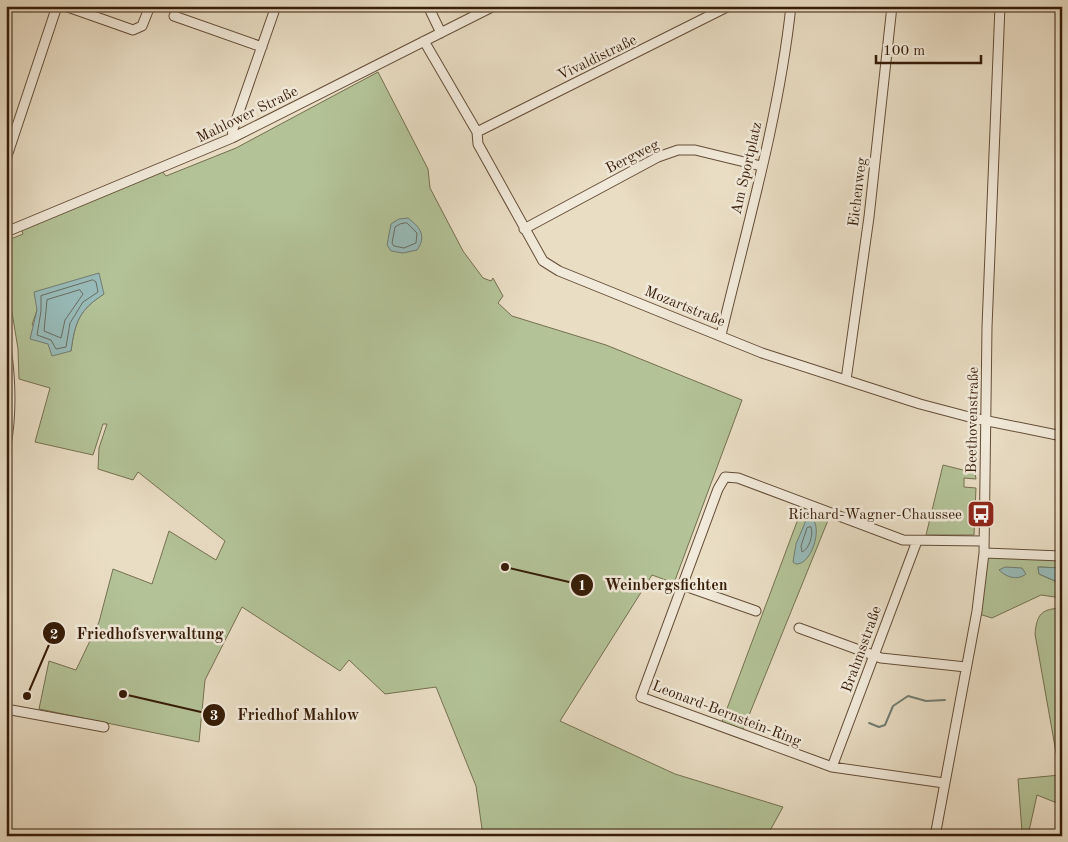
<svg xmlns="http://www.w3.org/2000/svg" width="1068" height="842" viewBox="0 0 1068 842" font-family="'Old Standard TT',serif">
  <style>
    .green { fill: #b3c297; stroke: #757050; fill-rule: evenodd }
    .water { fill: #98bbb9; stroke: #717c72 }
    .lines { fill: none; stroke-linecap: round; stroke-linejoin: round }
    .shore { stroke: #686c60; stroke-width: 1 }
    .stream { stroke: #717c72; stroke-width: 2 }
    .minor-casing { stroke: #644d37; stroke-width: 11 }
    .minor { stroke: #f1e9d9; stroke-width: 9 }
    .labels { text-anchor: middle; stroke-width: 5; stroke-linejoin: round; paint-order: stroke }
    .street-label { font-size: 15px; fill: #371d08; stroke: #f1e9d9 }
    .poi-label { font-size: 15px; fill: #371d08; stroke: #f1e9d9; text-anchor: end }
    .leader { fill: none; stroke: #371d08; stroke-width: 2 }
    .callout-dot { fill: #371d08; stroke: #f1e9d9; stroke-width: 2 }
    .mark-label { font-size: 15px; text-anchor: middle; font-weight: bold; fill: #fff }
    .callout-label { font-size: 16px; text-anchor: middle; font-weight: bold; fill: #371d08; stroke: #f1e9d9; stroke-width: 5; stroke-linejoin: round; paint-order: stroke }
  </style>
  <rect width="100%" height="100%" fill="#e9ddc4"/>
  <filter id="stains"><feTurbulence type="fractalNoise" baseFrequency=".004" numOctaves="4"/><feColorMatrix values="0 0 0 0 .2 0 0 0 0 .09 0 0 0 0 .02 0 0 0 .5 -.17"/></filter>
  <radialGradient id="worn" r=".72"><stop offset=".6" stop-color="#630" stop-opacity="0"/><stop offset="1" stop-color="#630" stop-opacity=".3"/></radialGradient>
  <!-- green -->
  <path class="green" d="M 378,72 L 428,169 L 430,188 L 463,251 L 483,278 L 491,281 L 493,278 L 503,296 L 498,303 L 512,316 L 606,345 L 742,400 L 674,583 L 652,575 L 560,721 L 675,774 L 783,807 L 767,836 L 483,836 L 476,786 L 436,687 L 385,694 L 349,660 L 340,671 L 242,607 L 205,680 L 199,742 L 39,709 L 49,661 L 76,670 L 99,622 L 113,569 L 152,584 L 169,531 L 216,560 L 225,541 L 138,472 L 133,480 L 98,469 L 99,448 L 107,424 L 103,424 L 93,455 L 35,442 L 50,388 L 19,379 L 18,349 L 11,306 L 6,295 L 6,241 L 23,234 L 21,228 L 162,171 L 166,176 L 236,148 ZM 104,294 C 79,310 75,322 71,351 L 32,325 L 37,310 Z
    M 943,465 L 975,473 L 976,479 L 964,478 L 964,487 L 976,488 L 974,535 L 926,535 Z
    M 804,503 L 831,513 L 743,730 L 722,722 Z
    M 987,554 L 1062,558 L 1062,568 L 1038,567 L 1039,574 L 1062,584 L 1062,598 L 1041,595 L 992,618 L 979,614 Z
    M 1062,608 L 1062,805 L 1037,795 L 1029,831 L 1022,832 L 1018,779 L 1060,775 L 1035,634 C 1037,614 1041,609 1062,608 Z"/>
  <!-- water -->
  <path class="water" d="M 408,218 C 420,227 427,236 417,250 L 403,253 L 391,251 L 387,245 L 391,224 L 399,219 Z
    M 99,273 L 104,294 C 79,310 75,322 71,351 L 52,356 L 48,344 L 30,339 L 37,310 L 34,292 Z
    M 807,518 L 812,518 C 823,529 811,565 796,564 L 793,562 L 796,544 Z
    M 1005,567 L 1022,568 L 1026,574 C 1017,581 1006,577 999,570 Z
    M 1038,567 L 1062,568 L 1062,584 L 1039,574 Z"/>
  <g class="lines">
    <!-- shore -->
    <path class="shore" d="M 407,223 L 417,233 L 416,243 L 404,248 L 394,246 L 392,243 L 395,227 L 400,224 Z
      M 93,280 L 96,282 L 98,292 L 83,302 L 70,323 L 66,347 L 56,349 L 51,340 L 37,335 L 41,311 L 41,296 Z
      M 80,290 L 83,294 L 65,320 L 61,338 L 44,331 L 47,300 Z
      M 811,527 C 814,535 809,549 802,552 L 801,546 L 807,528 Z"/>
    <!-- stream -->
    <path class="stream" d="M 869,723 L 879,727 L 885,725 L 893,706 L 908,696 L 926,701 L 945,700"/>
    <defs>
      <path id="minor" d="M 65,6 L 133,30 L 142,26 L 150,6
        M 428,6 L 441,33
        M 174,16 L 262,47
        M 424,41 L 477,132 L 478,144 L 543,261 L 559,271 L 762,353 L 920,404 L 973,418 L 1062,436
        M 477,132 L 729,6
        M 232,138 L 233,129 L 276,6
        M 6,159 L 57,6
        M 524,229 L 658,157 L 678,150 L 695,150 L 761,166
        M 6,232 L 232,138 L 494,6
        M 721,335 C 747,227 779,117 791,6
        M 6,347 C 11,381 12,412 6,446
        M 846,380 L 869,217 L 892,6
        M 984,553 L 1062,556
        M 682,585 L 756,611
        M 799,628 L 881,658 L 966,667
        M 6,709 L 104,727
        M 832,767 L 917,541
        M 944,783 L 832,767 L 641,697 L 718,489 L 725,477 L 738,478 L 903,540 L 983,541
        M 936,831 L 977,611 L 984,553 L 987,327 L 1000,6"/>
    </defs>
    <!-- minor casing -->
    <use href="#minor" class="minor-casing"/>
    <!-- minor -->
    <use href="#minor" class="minor"/>
  </g>
  <!-- icons -->
  <defs>
    <symbol id="bus-square" viewBox="-11 -11 22 22"><rect x="-9" y="-9" width="18" height="18" rx="4" fill="#8f2418" stroke="#f1e9d9"/><path d="M-5-6H5V4H4V6H2V4H-2V6H-4V4H-5ZM-3.5-4V0h7V-4ZM-3.5 1.2v1.5H-2V1.2ZM2 1.2v1.5H3.5V1.2Z" fill="#fff"/></symbol>
  </defs>
  <g fill-rule="evenodd">
    <use href="#bus-square" x="965" y="498" width="32" height="32"/>
  </g>
  <g class="labels">
    <!-- street labels -->
    <g class="street-label">
      <text transform="translate(597 57) rotate(-26)" y="5">Vivaldistraße</text>
      <text transform="translate(247 114) rotate(-26)" y="5">Mahlower Straße</text>
      <text transform="translate(632 156) rotate(-27)" y="5">Bergweg</text>
      <text transform="translate(746 168) rotate(-77)" y="5">Am Sportplatz</text>
      <text transform="translate(857 192) rotate(-83)" y="5">Eichenweg</text>
      <text transform="translate(685 306) rotate(22)" y="5">Mozartstraße</text>
      <text transform="translate(972 420) rotate(-89)" y="5">Beethovenstraße</text>
      <text transform="translate(861 649) rotate(-70)" y="5">Brahmsstraße</text>
      <text transform="translate(727 713) rotate(21)" y="5">Leonard-Bernstein-Ring</text>
    </g>
    <!-- poi labels -->
    <g class="poi-label">
      <text x="962" y="519">Richard-Wagner-Chaussee</text>
    </g>
  </g>
  <!-- callouts -->
  <path class="leader" d="M505 567L582 585M27 696L54 633M123 694L214 715"/>
  <g class="callout-dot">
    <circle cx="505" cy="567" r="5"/>
    <circle cx="27" cy="696" r="5"/>
    <circle cx="123" cy="694" r="5"/>
    <circle cx="582" cy="585" r="12"/>
    <circle cx="54" cy="633" r="12"/>
    <circle cx="214" cy="715" r="12"/>
  </g>
  <g class="mark-label">
    <text x="582" y="590">1</text>
    <text x="54" y="639">2</text>
    <text x="214" y="720">3</text>
  </g>
  <g class="callout-label">
    <text x="666" y="590">Weinbergsfichten</text>
    <text x="150" y="639">Friedhofsverwaltung</text>
    <text x="298" y="720">Friedhof Mahlow</text>
  </g>
  <!-- margin -->
  <rect width="1068" height="842" fill="none" stroke="#e9ddc4" stroke-width="25"/>
  <rect x="8" y="8" width="1053" height="827" fill="none" stroke="#371d08" stroke-width="2.5"/>
  <rect x="12" y="12" width="1043" height="817" fill="none" stroke="#371d08"/>
  <!-- scale -->
  <path d="M876 55v8h105v-8" fill="none" stroke="#371d08" stroke-width="2.5"/>
  <text x="883" y="55" font-size="15" fill="#371d08" stroke="#f1e9d9" stroke-width="4" paint-order="stroke">100 m</text>
  <rect width="100%" height="100%" filter="url(#stains)"/>
  <rect width="100%" height="100%" fill="url(#worn)"/>
</svg>
